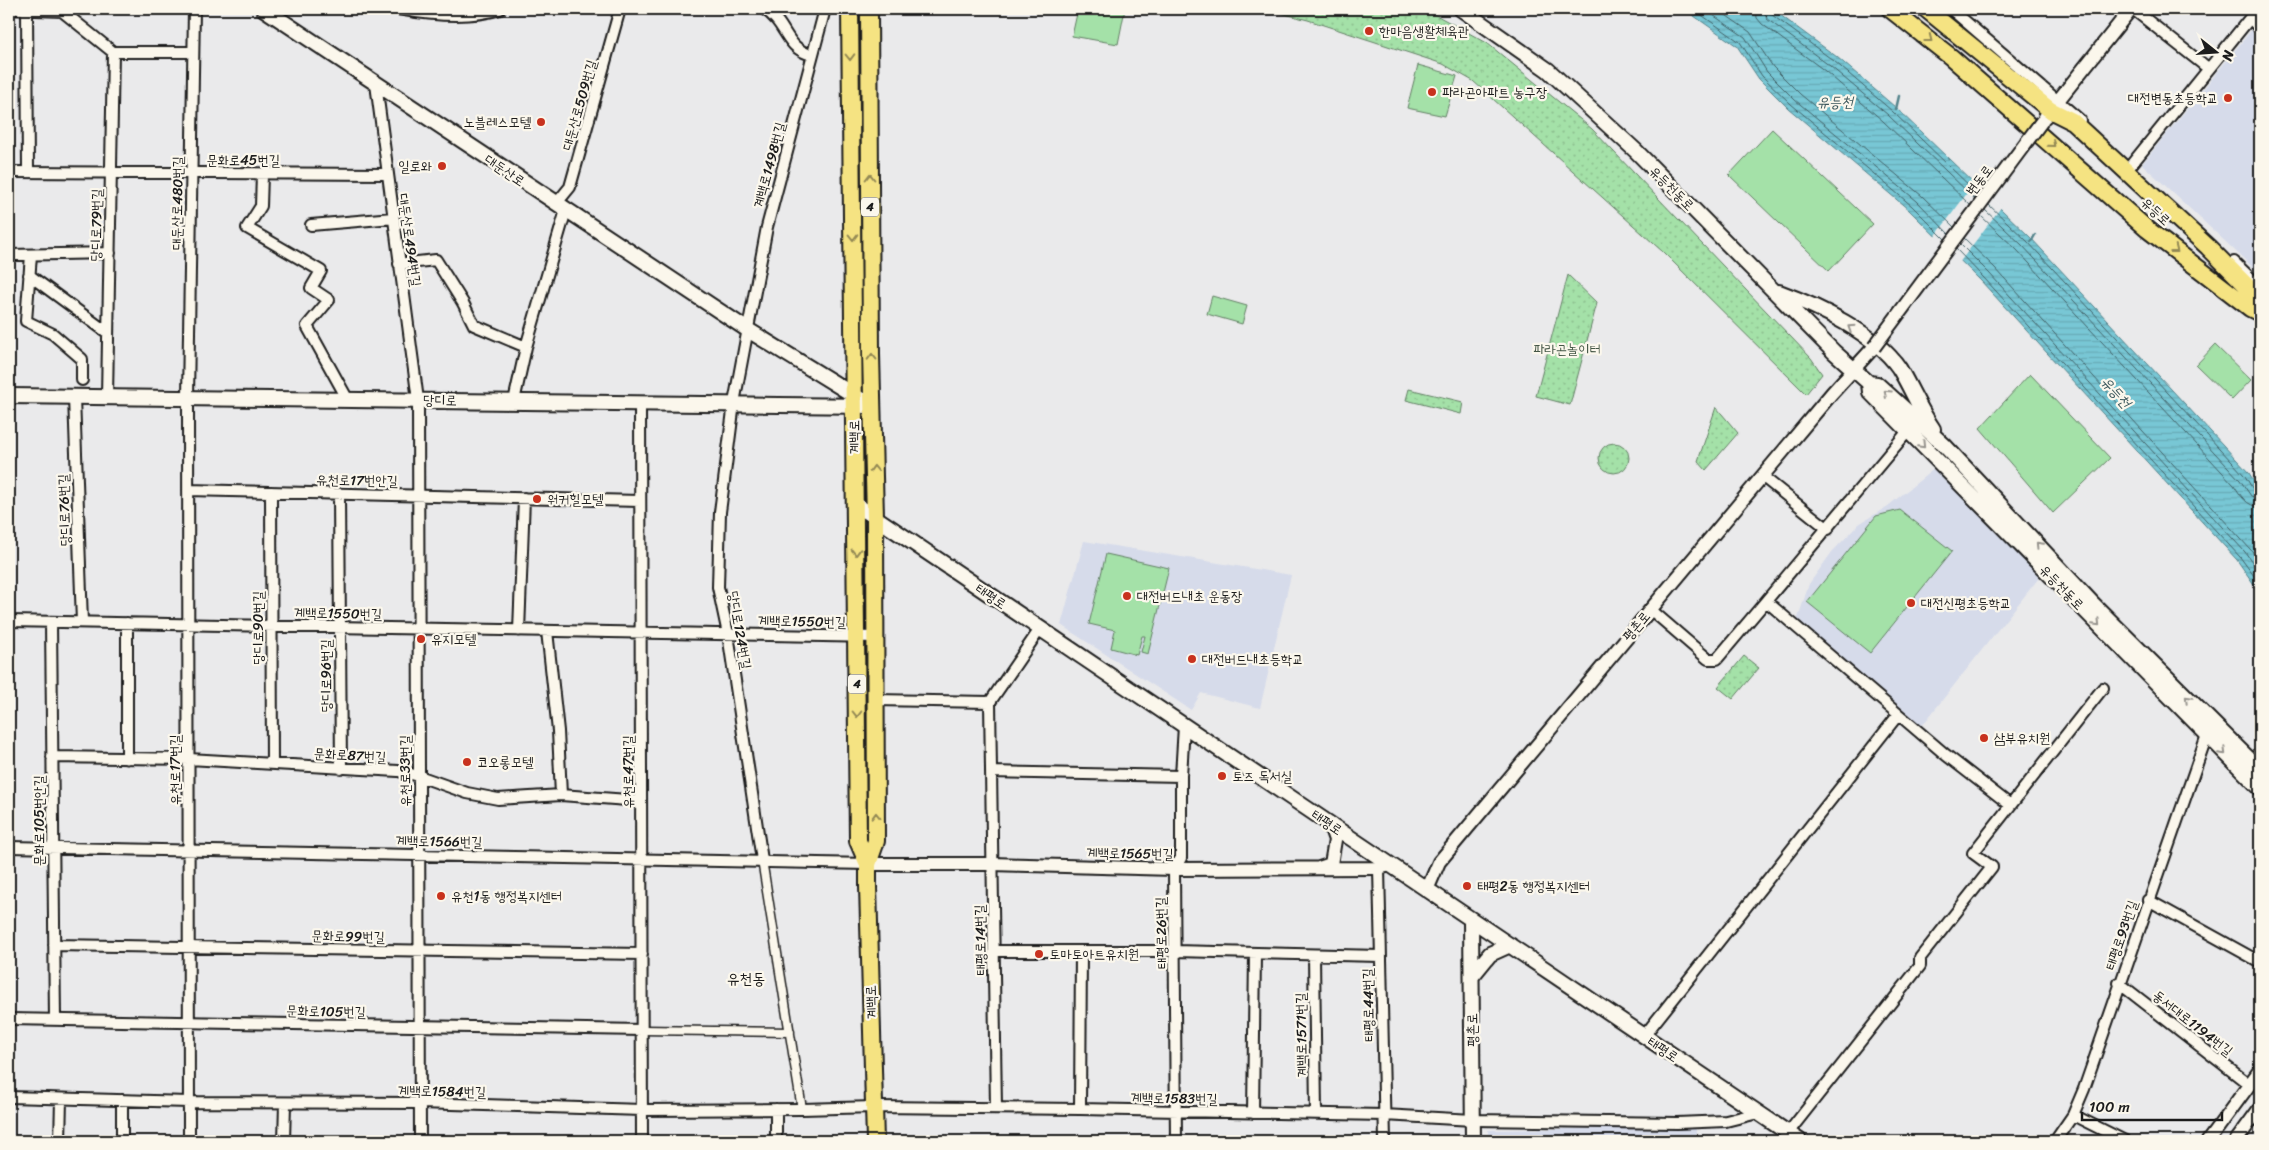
<svg xmlns="http://www.w3.org/2000/svg" width="2269" height="1150" viewBox="0 0 2269 1150" font-family="Sriracha,'Poor Story',sans-serif">
  <style>
    .built { fill: #d6dbea }
    .grass { fill: #a4e1a8; stroke: #607e62 }
    .park { fill: url(#park-dots); stroke: #607e62 }
    .water { fill: url(#water-rules); stroke: #53838b }
    .pier { fill: #eaeaeb }
    .lines { fill: none; stroke-linecap: round; stroke-linejoin: round }
    .shore { stroke: #416066; stroke-width: 1 }
    .stream { stroke: #53838b; stroke-width: 2.5 }
    .pedestrian-casing { stroke: #1c1c1c; stroke-width: 11 }
    .minor-casing { stroke: #1c1c1c; stroke-width: 14 }
    .tertiary-casing { stroke: #1c1c1c; stroke-width: 16 }
    .secondary-casing { stroke: #1c1c1c; stroke-width: 18 }
    .primary-casing { stroke: #1c1c1c; stroke-width: 20 }
    .pedestrian { stroke: #fbf7ec; stroke-width: 8 }
    .minor { stroke: #fbf7ec; stroke-width: 10 }
    .tertiary { stroke: #fbf7ec; stroke-width: 12 }
    .secondary { stroke: #fbf7ec; stroke-width: 14 }
    .primary { stroke: #f5e382; stroke-width: 16 }
    .tertiary-bridge-casing { stroke: #1c1c1c; stroke-width: 16; stroke-linecap: butt }
    .tertiary-bridge { stroke: #fbf7ec; stroke-width: 12 }
    .oneway { stroke: #938954 }
    .oneway2 { stroke: #97948e }
    .poi-dot { fill: #c8321e; stroke: #fbf7ec; stroke-width: 2 }
    .labels { text-anchor: middle; stroke-width: 4.5; stroke-linejoin: round; paint-order: stroke }
    .shield { fill: #fbf7ec; stroke: #5f5e5a; stroke-width: 1 }
    .shield-label { font-size: 12px; font-weight: bold; fill: #1c1c1c }
    .poi-label { font-size: 14px; fill: #1c1c1c; stroke: #fbf7ec; text-anchor: start }
    .street-label { font-size: 14px; fill: #1c1c1c; stroke: #fbf7ec }
    .park-label { font-size: 14px; fill: #455746; stroke: #fbf7ec }
    .water-label { font-size: 15px; font-style: italic; fill: #3c585d; stroke: #fbf7ec }
    .quarter-label { font-size: 16px; fill: #1c1c1c; stroke: #fbf7ec }
  </style>
  <defs>
    <pattern id="park-dots" width="8" height="8" patternUnits="userSpaceOnUse" patternTransform="scale(1.25)"><rect width="8" height="8" fill="#a4e1a8"/><path d="M2 2h.1M6 6h.1" fill="none" stroke="#8dc090" stroke-width="1.8" stroke-linecap="round"/></pattern>
    <pattern id="water-rules" width="6" height="5" patternUnits="userSpaceOnUse" patternTransform="scale(1.25)"><rect width="6" height="5" fill="#78c7d5"/><path d="M0 2.5h6" fill="none" stroke="#67aab6"/></pattern>
  </defs>
  <rect width="100%" height="100%" fill="#eaeaeb"/>
  <filter id="ink" filterUnits="userSpaceOnUse"><feTurbulence type="fractalNoise" baseFrequency=".02" numOctaves="2"/><feDisplacementMap in="SourceGraphic" scale="10" xChannelSelector="R" yChannelSelector="G"/><feConvolveMatrix kernelMatrix="1 2 1 2 8 2 1 2 1" color-interpolation-filters="sRGB"/></filter>
  <g filter="url(#ink)">
    <!-- built -->
    <path class="built" d="M 2254,27 L 2260,33 L 2260,274 L 2142,164 Z
      M 1935,468 L 2042,574 L 1921,727 L 1797,621 L 1809,584 L 1832,552 L 1859,524 L 1888,506 Z
      M 1084,541 L 1291,575 L 1260,708 L 1201,693 L 1191,710 L 1061,625 Z
      M 1696,1127 L 1696,1141 L 1489,1141 L 1488,1130 Z"/>
    <!-- grass -->
    <path class="grass" d="M 1078,9 L 1125,9 L 1118,44 L 1072,36 Z
      M 1418,65 L 1457,76 L 1445,116 L 1407,108 Z
      M 1772,129 L 1873,224 L 1829,271 L 1729,175 Z
      M 1212,296 L 1247,306 L 1242,324 L 1207,314 Z
      M 2215,345 L 2251,380 L 2232,400 L 2196,365 Z
      M 2030,374 L 2110,458 L 2053,513 L 1980,428 Z
      M 1900,510 L 1952,551 L 1870,653 L 1807,602 L 1876,516 Z
      M 1106,554 L 1169,568 L 1148,654 L 1141,652 L 1145,636 L 1142,636 L 1137,655 L 1111,648 L 1115,630 L 1089,624 Z"/>
    <!-- park -->
    <path class="park" d="M 1265,9 L 1425,9 L 1487,43 L 1592,129 L 1811,358 L 1822,374 L 1806,394 L 1663,252 L 1473,81 L 1443,64 L 1308,20 Z
      M 1568,275 L 1597,303 L 1570,405 L 1536,396 Z
      M 1409,389 L 1463,402 L 1461,414 L 1406,400 Z
      M 1716,407 L 1738,433 L 1706,470 L 1698,461 Z
      M1599 458a15 15 0 1 1 30 0a15 15 0 1 1-30 0Z
      M 1744,656 L 1759,668 L 1733,699 L 1718,687 Z"/>
    <!-- water -->
    <path class="water" d="M 1684,9 L 1772,9 L 1837,57 L 1895,107 L 2030,237 L 2249,473 L 2260,491 L 2260,593 L 2237,560 L 1981,281 L 1909,210 L 1788,108 L 1759,79 L 1737,46 Z"/>
    <!-- pier -->
    <path class="pier" d="M 1976,181 L 2002,206 L 1959,263 L 1934,238 Z"/>
    <g class="lines">
      <!-- shore -->
      <path class="shore" d="M 1693,9 L 1740,42 L 1762,76 L 1791,104 L 1912,206 L 1945,239
        M 1704,9 L 1745,37 L 1767,72 L 1795,100 L 1917,201 L 1949,234
        M 1717,9 L 1750,32 L 1773,67 L 1800,94 L 1922,196 L 1954,227
        M 1756,9 L 1757,18 L 1762,24 L 1825,71 L 1883,121 L 1970,205
        M 1763,9 L 1767,19 L 1830,66 L 1888,115 L 1975,199
        M 1769,9 L 1772,15 L 1834,61 L 1892,111 L 1978,194
        M 1989,205 L 2027,241 L 2245,476 L 2254,491 L 2260,493
        M 1985,210 L 2022,245 L 2240,480 L 2251,496 L 2260,499
        M 1981,216 L 2017,250 L 2234,485 C 2241,496 2246,506 2260,507
        M 1964,238 L 1995,268 L 2260,560
        M 1960,244 L 1989,273 L 2245,552 L 2260,573
        M 1956,249 L 1984,278 L 2240,557 L 2260,584"/>
      <!-- stream -->
      <path class="stream" d="M 1896,109 L 1899,96
        M 2031,242 L 2035,235"/>
      <defs>
        <path id="pedestrian" d="M 762,860 L 802,1109
          M 642,1030 L 790,1032"/>
        <path id="minor" d="M 9,9 L 62,11 L 113,52 L 193,52
          M 27,9 L 28,172
          M 398,9 C 431,15 469,19 500,9
          M 764,9 C 788,24 784,48 812,55
          M 1951,9 L 2080,120
          M 2133,9 L 2209,69
          M 376,84 L 418,400 L 420,1141
          M 2131,165 L 2250,18 L 2260,29
          M 9,172 L 387,174
          M 262,174 L 261,206 L 247,228 L 321,271 L 311,288 L 329,300 L 307,326 L 348,400
          M 556,204 L 570,187 L 620,9
          M 311,225 L 393,218
          M 9,255 L 110,253
          M 31,255 L 26,321 L 53,334 L 82,359 L 82,380
          M 2234,262 L 2260,287
          M 399,264 L 436,260 L 463,303 L 474,325 L 526,347
          M 29,275 L 108,333
          M 74,397 L 82,622
          M 107,397 L 113,52
          M 514,401 L 526,347 L 566,210
          M 640,402 L 642,1141
          M 1762,476 L 1828,529
          M 188,490 L 640,501
          M 271,492 L 272,764
          M 339,494 L 341,769
          M 1766,601 L 1908,431
          M 1650,609 L 1708,659 L 1717,659 L 1766,601 L 1946,755 L 2009,804
          M 9,621 L 876,637
          M 51,622 L 55,1020
          M 519,631 L 524,498
          M 547,631 L 558,731 L 561,795
          M 875,700 L 990,702
          M 52,757 L 189,759 L 398,771 L 419,776 L 467,793 L 498,799 L 561,795 L 641,801
          M 127,759 L 127,623
          M 991,772 L 1181,776
          M 9,847 L 868,864
          M 762,860 L 728,634 L 718,587 L 720,512 L 734,403 L 767,227 L 825,9
          M 1379,868 L 1385,1141
          M 2148,900 L 2260,962
          M 54,945 L 642,954
          M 994,951 L 1175,951 L 1380,956
          M 1314,955 L 1316,1114
          M 2119,983 L 2250,1085
          M 9,1019 L 642,1030
          M 1644,1036 L 1898,715
          M 9,1097 L 189,1102 L 420,1103 L 642,1110 L 802,1109 L 874,1107 L 1080,1109 L 1384,1115 L 1473,1120 L 1677,1123 L 1726,1121 L 1758,1113
          M 996,1108 L 990,702 L 1040,629
          M 776,1109 L 776,1141
          M 1080,1109 L 1081,951
          M 1253,1113 L 1255,954
          M 2073,1115 L 2125,1141
          M 1788,1133 L 1920,966 L 1920,958 L 1992,867 L 1973,853 L 2103,688
          M 60,1141 L 61,1099
          M 122,1141 L 122,1100
          M 189,1141 L 188,398 L 194,9
          M 284,1141 L 285,1103
          M 1176,1141 L 1174,869 L 1181,858 L 1181,776 L 1184,726
          M 2055,1141 L 2073,1115 L 2084,1089 L 2207,735"/>
        <path id="tertiary" d="M 2045,117 L 2131,9
          M 868,864 L 992,864 L 1174,869 L 1379,868 L 1390,865
          M 1319,868 L 1331,864 L 1335,840 L 1329,823
          M 1427,890 L 1439,862 L 1832,393 L 1874,347
          M 2208,1141 L 2260,1070
          M 2236,1141 L 2260,1108"/>
        <path id="secondary" d="M 264,9 L 748,330 L 860,399
          M 1461,9 L 1548,70 L 1636,151 L 1834,352 L 1869,383 L 1877,384 L 1945,446 L 2093,604 L 2260,770
          M 1779,292 C 1817,306 1875,333 1899,368 C 1911,388 1920,410 1933,429
          M 1869,383 L 1870,392 L 2260,788
          M 9,396 L 872,406
          M 854,503 L 1800,1141
          M 1471,920 L 1473,1141
          M 1472,976 L 1490,954 L 1510,945"/>
        <path id="primary" d="M 850,9 C 853,286 856,563 858,841 L 868,864
          M 869,9 L 871,354 L 875,517 L 876,841 L 868,864 L 868,886 L 875,1141
          M 1890,9 L 1951,57 L 2147,229 L 2250,308 L 2260,313
          M 1926,9 L 2050,110 L 2072,121 L 2208,247 L 2260,299"/>
      </defs>
      <!-- pedestrian casing -->
      <use href="#pedestrian" class="pedestrian-casing"/>
      <!-- minor casing -->
      <use href="#minor" class="minor-casing"/>
      <!-- tertiary casing -->
      <use href="#tertiary" class="tertiary-casing"/>
      <!-- secondary casing -->
      <use href="#secondary" class="secondary-casing"/>
      <!-- primary casing -->
      <use href="#primary" class="primary-casing"/>
      <!-- pedestrian -->
      <use href="#pedestrian" class="pedestrian"/>
      <!-- minor -->
      <use href="#minor" class="minor"/>
      <!-- tertiary -->
      <use href="#tertiary" class="tertiary"/>
      <!-- secondary -->
      <use href="#secondary" class="secondary"/>
      <!-- primary -->
      <use href="#primary" class="primary"/>
      <defs>
        <path id="tertiary-bridge" d="M 1874,347 L 2042,121"/>
      </defs>
      <!-- tertiary-bridge casing -->
      <use href="#tertiary-bridge" class="tertiary-bridge-casing"/>
      <!-- tertiary-bridge -->
      <use href="#tertiary-bridge" class="tertiary-bridge"/>
    </g>
    <!-- one-way arrows -->
    <defs><path id="oneway-chevron" d="M-2-3.5L2.5 0L-2 3.5" fill="none" stroke-width="1.6" stroke-linecap="round" stroke-linejoin="round" transform="scale(1.25)"/></defs>
    <g class="oneway">
      <use href="#oneway-chevron" transform="translate(1929 39) rotate(38)"/>
      <use href="#oneway-chevron" transform="translate(850 57) rotate(89)"/>
      <use href="#oneway-chevron" transform="translate(2052 144) rotate(41)"/>
      <use href="#oneway-chevron" transform="translate(870 177) rotate(-90)"/>
      <use href="#oneway-chevron" transform="translate(853 237) rotate(89)"/>
      <use href="#oneway-chevron" transform="translate(2175 250) rotate(38)"/>
      <use href="#oneway-chevron" transform="translate(872 357) rotate(-91)"/>
      <use href="#oneway-chevron" transform="translate(874 469) rotate(-92)"/>
      <use href="#oneway-chevron" transform="translate(856 552) rotate(88)"/>
      <use href="#oneway-chevron" transform="translate(857 714) rotate(90)"/>
      <use href="#oneway-chevron" transform="translate(876 816) rotate(-91)"/>
    </g>
    <g class="oneway2">
      <use href="#oneway-chevron" transform="translate(1851 328) rotate(-147)"/>
      <use href="#oneway-chevron" transform="translate(1887 393) rotate(-137)"/>
      <use href="#oneway-chevron" transform="translate(1922 445) rotate(46)"/>
      <use href="#oneway-chevron" transform="translate(2039 545) rotate(-133)"/>
      <use href="#oneway-chevron" transform="translate(2097 623) rotate(46)"/>
      <use href="#oneway-chevron" transform="translate(2188 699) rotate(-135)"/>
      <use href="#oneway-chevron" transform="translate(2223 752) rotate(45)"/>
    </g>
  </g>
  <!-- markers -->
  <g class="poi-dot">
    <circle cx="1369" cy="31" r="5"/>
    <circle cx="1432" cy="92" r="5"/>
    <circle cx="2228" cy="98" r="5"/>
    <circle cx="541" cy="122" r="5"/>
    <circle cx="442" cy="166" r="5"/>
    <circle cx="537" cy="499" r="5"/>
    <circle cx="1127" cy="596" r="5"/>
    <circle cx="1911" cy="603" r="5"/>
    <circle cx="421" cy="639" r="5"/>
    <circle cx="1192" cy="659" r="5"/>
    <circle cx="1984" cy="738" r="5"/>
    <circle cx="467" cy="762" r="5"/>
    <circle cx="1222" cy="776" r="5"/>
    <circle cx="1467" cy="886" r="5"/>
    <circle cx="441" cy="896" r="5"/>
    <circle cx="1039" cy="954" r="5"/>
  </g>
  <g class="labels">
    <!-- shield labels -->
    <g class="shield">
      <rect x="861" y="197.5" width="18" height="19" rx="4"/>
      <rect x="848" y="674.5" width="18" height="19" rx="4"/>
    </g>
    <g class="shield-label">
      <text x="870" y="211">4</text>
      <text x="857" y="688">4</text>
    </g>
    <!-- poi labels -->
    <g class="poi-label">
      <text x="1379" y="36">한마음생활체육관</text>
      <text x="1442" y="97">파라곤아파트 농구장</text>
      <text x="2218" y="103" text-anchor="end">대전변동초등학교</text>
      <text x="531" y="127" text-anchor="end">노블레스모텔</text>
      <text x="432" y="171" text-anchor="end">일로와</text>
      <text x="547" y="504">워커힐모텔</text>
      <text x="1137" y="601">대전버드내초 운동장</text>
      <text x="1921" y="608">대전신평초등학교</text>
      <text x="431" y="644">유지모텔</text>
      <text x="1202" y="664">대전버드내초등학교</text>
      <text x="1994" y="743">삼부유치원</text>
      <text x="477" y="767">코오롱모텔</text>
      <text x="1232" y="781">토즈 독서실</text>
      <text x="1477" y="891">태평2동 행정복지센터</text>
      <text x="451" y="901">유천1동 행정복지센터</text>
      <text x="1049" y="959">토마토아트유치원</text>
    </g>
    <!-- street labels -->
    <g class="street-label">
      <text transform="translate(579 105) rotate(-74)" y="5">대둔산로509번길</text>
      <text x="243" y="165">문화로45번길</text>
      <text transform="translate(769 165) rotate(-75)" y="5">계백로1498번길</text>
      <text transform="translate(505 170) rotate(34)" y="5">대둔산로</text>
      <text transform="translate(1979 180) rotate(-53)" y="5">변동로</text>
      <text transform="translate(1672 188) rotate(45)" y="5">유등천동로</text>
      <text transform="translate(177 203) rotate(-89)" y="5">대둔산로480번길</text>
      <text transform="translate(2156 211) rotate(43)" y="5">유등로</text>
      <text transform="translate(96 225) rotate(-89)" y="5">당디로79번길</text>
      <text transform="translate(410 240) rotate(82)" y="5">대둔산로494번길</text>
      <text transform="translate(440 400) rotate(1)" y="5">당디로</text>
      <text transform="translate(854 437) rotate(-90)" y="5">계백로</text>
      <text transform="translate(357 480) rotate(1)" y="5">유천로17번안길</text>
      <text transform="translate(64 510) rotate(-92)" y="5">당디로76번길</text>
      <text transform="translate(2062 587) rotate(46)" y="5">유등천동로</text>
      <text transform="translate(991 596) rotate(34)" y="5">태평로</text>
      <text transform="translate(338 613) rotate(1)" y="5">계백로1550번길</text>
      <text transform="translate(802 621) rotate(1)" y="5">계백로1550번길</text>
      <text transform="translate(1636 626) rotate(-50)" y="5">평촌로</text>
      <text transform="translate(258 628) rotate(-90)" y="5">당디로90번길</text>
      <text transform="translate(740 630) rotate(80)" y="5">당디로124번길</text>
      <text transform="translate(326 676) rotate(-90)" y="5">당디로96번길</text>
      <text transform="translate(350 755) rotate(3)" y="5">문화로87번길</text>
      <text transform="translate(175 770) rotate(-90)" y="5">유천로17번길</text>
      <text transform="translate(405 771) rotate(-90)" y="5">유천로33번길</text>
      <text transform="translate(628 772) rotate(-90)" y="5">유천로47번길</text>
      <text transform="translate(39 821) rotate(-90)" y="5">문화로105번안길</text>
      <text transform="translate(1327 822) rotate(34)" y="5">태평로</text>
      <text transform="translate(439 841) rotate(1)" y="5">계백로1566번길</text>
      <text transform="translate(1130 853) rotate(1)" y="5">계백로1565번길</text>
      <text transform="translate(1161 933) rotate(-91)" y="5">태평로26번길</text>
      <text transform="translate(2121 935) rotate(-71)" y="5">태평로93번길</text>
      <text transform="translate(348 936) rotate(1)" y="5">문화로99번길</text>
      <text transform="translate(980 940) rotate(-91)" y="5">태평로14번길</text>
      <text transform="translate(871 1002) rotate(-92)" y="5">계백로</text>
      <text transform="translate(1368 1005) rotate(-91)" y="5">태평로44번길</text>
      <text transform="translate(326 1011) rotate(1)" y="5">문화로105번길</text>
      <text transform="translate(2193 1023) rotate(38)" y="5">동서대로1194번길</text>
      <text transform="translate(1472 1030) rotate(-91)" y="5">평촌로</text>
      <text transform="translate(1301 1035) rotate(-91)" y="5">계백로1571번길</text>
      <text transform="translate(1663 1049) rotate(34)" y="5">태평로</text>
      <text transform="translate(442 1091) rotate(1)" y="5">계백로1584번길</text>
      <text transform="translate(1174 1098) rotate(1)" y="5">계백로1583번길</text>
    </g>
    <!-- park labels -->
    <g class="park-label">
      <text x="1567" y="354">파라곤놀이터</text>
    </g>
    <!-- water labels -->
    <g class="water-label">
      <text x="1835" y="107">유등천</text>
      <text transform="translate(2116 392) rotate(48)" y="5">유등천</text>
    </g>
    <!-- quarter labels -->
    <g class="quarter-label">
      <text x="746" y="984">유천동</text>
    </g>
  </g>
  <!-- margin -->
  <rect width="2269" height="1150" fill="none" stroke="#fbf7ec" stroke-width="30"/>
  <rect x="15" y="15" width="2239" height="1120" fill="none" stroke="#1c1c1c" stroke-width="2" filter="url(#ink)"/>
  <!-- north arrow -->
  <g transform="translate(2216 52) rotate(107)" stroke="#fbf7ec" stroke-width="4" paint-order="stroke">
  <path d="M0-4L9 19L0 12L-9 19Z" fill="#1c1c1c"/>
  <text y="-8" font-size="14" font-weight="bold" text-anchor="middle" fill="#1c1c1c">N</text>
  </g>
  <!-- scale -->
  <path d="M2082 1112v8h140v-8" fill="none" stroke="#1c1c1c" stroke-width="2.5"/>
  <text x="2089" y="1112" font-size="15" fill="#1c1c1c" stroke="#fbf7ec" stroke-width="4" paint-order="stroke">100 m</text>
</svg>
